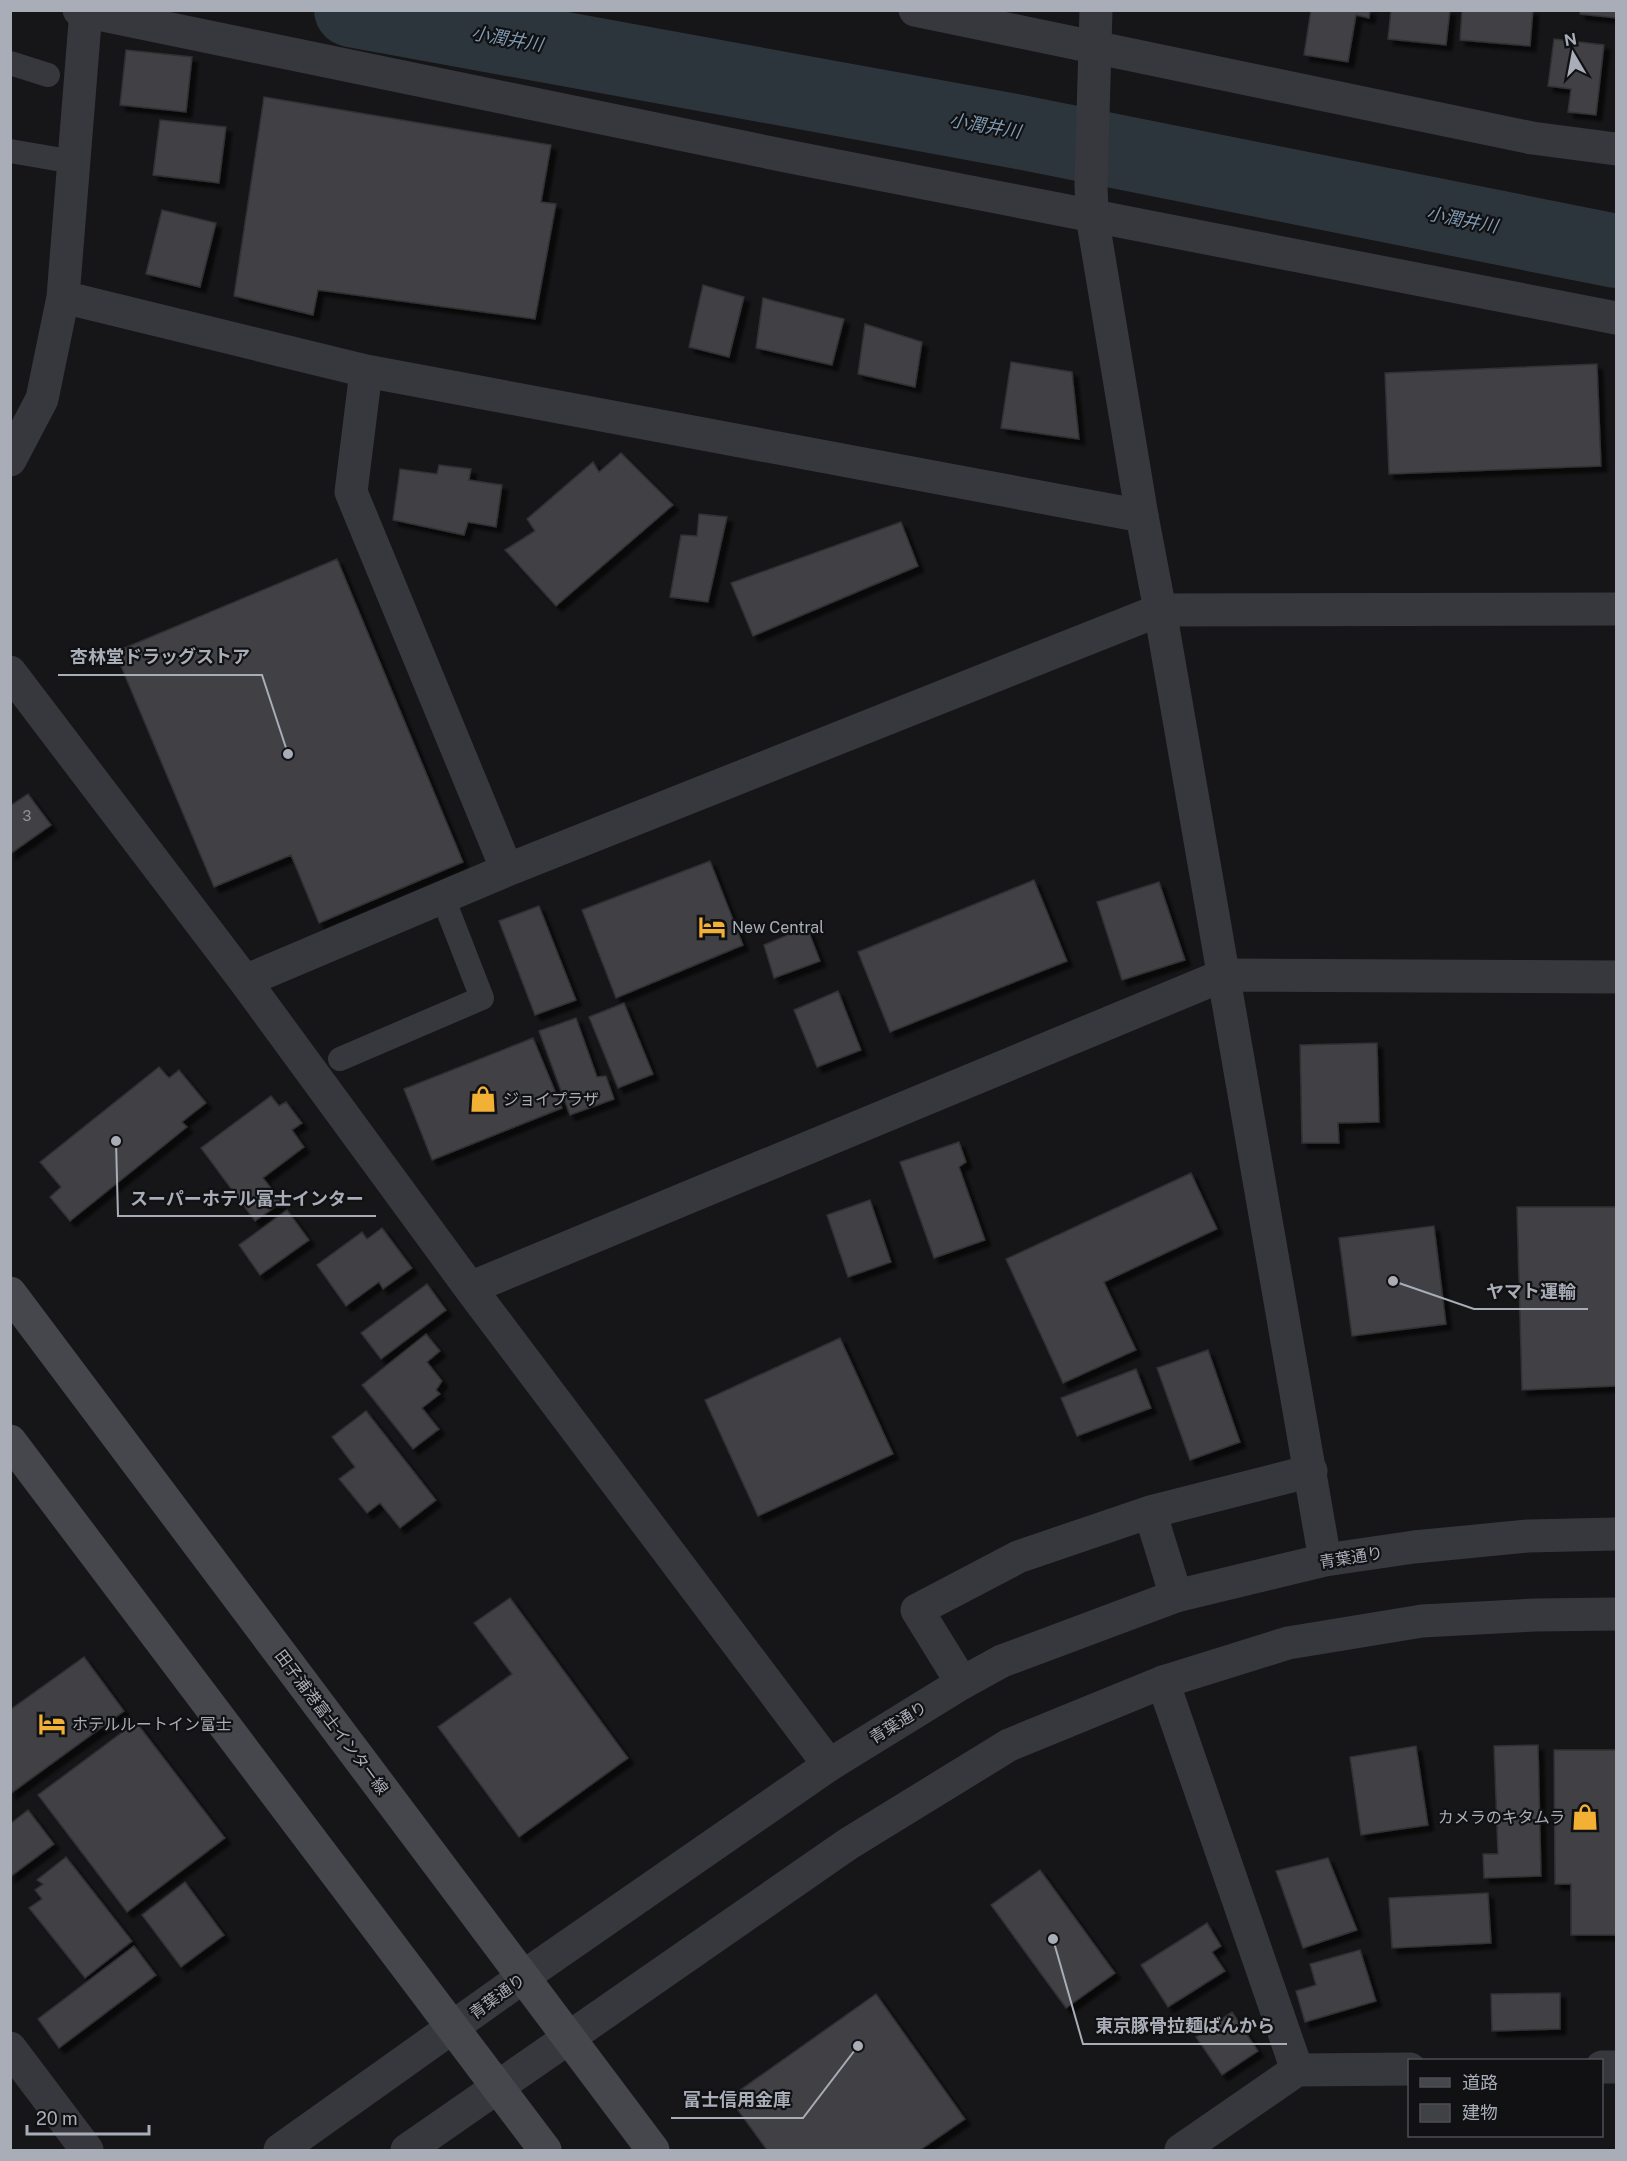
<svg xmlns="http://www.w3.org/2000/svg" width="1627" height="2161" viewBox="0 0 1627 2161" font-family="'Public Sans','Noto Sans JP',sans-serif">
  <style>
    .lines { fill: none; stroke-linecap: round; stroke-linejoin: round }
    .river { stroke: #2c353c; stroke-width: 74 }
    .building { fill: #404145; stroke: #303034; stroke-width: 1.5; filter: url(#shadow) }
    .service { stroke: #37383d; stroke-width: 24 }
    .minor { stroke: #37383d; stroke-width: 33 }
    .tertiary { stroke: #37383d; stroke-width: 33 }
    .secondary { stroke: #45474d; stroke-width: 33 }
    .labels { text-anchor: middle; stroke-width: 4.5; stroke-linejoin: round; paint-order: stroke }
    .number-label { font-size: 14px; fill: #8e929b }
    .poi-label { font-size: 16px; fill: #a8adb8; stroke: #111113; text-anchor: start }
    .street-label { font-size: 16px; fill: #a8adb8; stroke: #111113 }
    .water-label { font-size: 18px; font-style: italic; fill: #7f9bb3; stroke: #111113 }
    .leader { fill: none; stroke: #a8adb8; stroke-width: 2 }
    .callout-dot { fill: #a8adb8; stroke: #111113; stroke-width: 2 }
    .callout-label { font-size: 18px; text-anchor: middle; font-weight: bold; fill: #a8adb8; stroke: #111113; stroke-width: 4.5; stroke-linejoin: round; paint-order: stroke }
  </style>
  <defs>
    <filter id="shadow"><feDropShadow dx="5.5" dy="5.5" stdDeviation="1.5" flood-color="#0009"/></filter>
  </defs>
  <rect width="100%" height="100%" fill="#161618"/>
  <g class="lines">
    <!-- river -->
    <path class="river" d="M 351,10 L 1014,131 L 1616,251"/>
  </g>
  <!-- building -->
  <path class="building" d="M 1311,10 L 1370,10 L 1369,18 L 1356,15 L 1348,62 L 1304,55 Z
    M 1391,10 L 1450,10 L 1446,45 L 1388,39 Z
    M 1462,10 L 1533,10 L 1530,46 L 1460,40 Z
    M 1580,10 L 1616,10 L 1616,18 L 1580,14 Z
    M 1554,39 L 1604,45 L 1596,115 L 1568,112 L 1571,89 L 1548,86 Z
    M 126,50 L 192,57 L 186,112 L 120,105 Z
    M 264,97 L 551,145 L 541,202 L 556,204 L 535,319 L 318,290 L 313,315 L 234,296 Z
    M 160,120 L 226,127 L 219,183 L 153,175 Z
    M 162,210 L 216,223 L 200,287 L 146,274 Z
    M 703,285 L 744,297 L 729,357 L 689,347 Z
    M 763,298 L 844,319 L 832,365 L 756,348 Z
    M 865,324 L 922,342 L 915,387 L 858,374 Z
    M 1011,362 L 1072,372 L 1079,439 L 1001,428 Z
    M 1597,364 L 1601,466 L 1389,474 L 1385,373 Z
    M 621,453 L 673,505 L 556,606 L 505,550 L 535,531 L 527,519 L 593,462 L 599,472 Z
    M 439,465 L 471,469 L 469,480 L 502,485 L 496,527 L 468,522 L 464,535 L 393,520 L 400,469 L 437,474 Z
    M 699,514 L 727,517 L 708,602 L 670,597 L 681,535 L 697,536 Z
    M 901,522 L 918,566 L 753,636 L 731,583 Z
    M 337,559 L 463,862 L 319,923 L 291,855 L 214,887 L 115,652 Z
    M 28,794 L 51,825 L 10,854 L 10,806 Z
    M 710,861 L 743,945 L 616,998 L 582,910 Z
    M 1034,880 L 1067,961 L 890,1032 L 858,952 Z
    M 1159,882 L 1185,960 L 1122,980 L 1097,902 Z
    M 539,906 L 576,1000 L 535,1015 L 499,921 Z
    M 807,927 L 820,961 L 774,978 L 764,945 Z
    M 838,991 L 861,1050 L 817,1067 L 794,1010 Z
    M 624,1003 L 653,1074 L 618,1088 L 589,1017 Z
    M 576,1018 L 597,1077 L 606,1076 L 614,1099 L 570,1115 L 539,1031 Z
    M 533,1038 L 562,1108 L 432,1160 L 404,1089 Z
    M 1377,1043 L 1379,1122 L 1338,1123 L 1339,1143 L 1302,1143 L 1300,1045 Z
    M 159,1067 L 169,1078 L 179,1070 L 206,1103 L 182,1122 L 187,1127 L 70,1221 L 50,1197 L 61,1187 L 40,1162 Z
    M 271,1096 L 279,1106 L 286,1102 L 302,1123 L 292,1130 L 304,1147 L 263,1178 L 282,1202 L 255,1221 L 201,1148 Z
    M 959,1142 L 966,1162 L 959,1167 L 985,1240 L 934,1258 L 900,1162 Z
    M 1191,1173 L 1217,1229 L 1104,1282 L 1136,1350 L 1063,1383 L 1006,1259 Z
    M 870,1200 L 891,1262 L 848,1277 L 827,1215 Z
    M 1517,1207 L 1616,1207 L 1616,1386 L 1522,1390 Z
    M 287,1210 L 309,1240 L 260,1275 L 239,1245 Z
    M 1434,1226 L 1446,1324 L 1352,1336 L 1339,1238 Z
    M 382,1228 L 412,1268 L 383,1289 L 379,1282 L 346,1306 L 317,1265 L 362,1232 L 367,1239 Z
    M 427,1284 L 446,1310 L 381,1359 L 361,1333 Z
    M 426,1334 L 440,1351 L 427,1362 L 442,1381 L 436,1390 L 440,1394 L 422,1408 L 439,1429 L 413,1449 L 362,1385 Z
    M 840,1338 L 893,1454 L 758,1516 L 705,1400 Z
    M 1208,1350 L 1240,1442 L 1190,1460 L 1157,1368 Z
    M 1136,1369 L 1151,1408 L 1077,1436 L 1061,1398 Z
    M 366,1411 L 436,1500 L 400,1528 L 380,1503 L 367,1513 L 339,1479 L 355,1467 L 332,1437 Z
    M 510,1598 L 628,1758 L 519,1837 L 438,1727 L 512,1674 L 474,1623 Z
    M 84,1657 L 124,1711 L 10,1794 L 10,1710 Z
    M 136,1722 L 225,1838 L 127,1912 L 38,1795 Z
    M 1538,1745 L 1541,1876 L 1484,1878 L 1483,1854 L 1498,1854 L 1494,1746 Z
    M 1416,1746 L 1428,1825 L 1361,1835 L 1350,1757 Z
    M 1554,1750 L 1616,1750 L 1616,1935 L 1571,1935 L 1571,1884 L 1555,1884 Z
    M 28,1810 L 54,1844 L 10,1877 L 10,1824 Z
    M 66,1857 L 132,1941 L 85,1978 L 29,1908 L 42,1899 L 35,1890 L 43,1884 L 37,1880 Z
    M 1328,1858 L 1357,1930 L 1303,1948 L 1276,1871 Z
    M 1040,1870 L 1115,1973 L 1066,2008 L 991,1905 Z
    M 185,1882 L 224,1935 L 181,1967 L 142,1915 Z
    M 1488,1893 L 1491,1943 L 1392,1948 L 1389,1898 Z
    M 1207,1923 L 1221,1946 L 1212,1952 L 1225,1971 L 1168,2007 L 1141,1965 Z
    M 134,1946 L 156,1975 L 59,2048 L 38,2019 Z
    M 1360,1950 L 1376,2001 L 1305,2022 L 1296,1991 L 1316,1985 L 1310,1964 Z
    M 1560,1993 L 1560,2029 L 1492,2031 L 1491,1994 Z
    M 876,1994 L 965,2119 L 920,2150 L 767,2150 L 729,2098 Z
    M 1232,2012 L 1258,2051 L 1222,2075 L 1196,2037 Z"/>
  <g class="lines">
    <!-- service -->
    <path class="service" d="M 10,63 L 48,75
      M 10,151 L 74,162
      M 340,1059 L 482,998 L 443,898"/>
    <!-- minor -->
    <path class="minor" d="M 79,10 L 786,156 L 1616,318
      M 915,10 L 1532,138 L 1616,149
      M 63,297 L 366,371 L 1142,516
      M 366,371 L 351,492 L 507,870
      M 10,460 L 42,399 L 63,297 L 86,10
      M 10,672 L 245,981 L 470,1288 L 829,1765
      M 245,981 L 507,870 L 1160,610 L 1616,609
      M 470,1288 L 1224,975 L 1616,977
      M 1150,1512 L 1176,1596
      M 1163,1682 L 1297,2070
      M 962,1683 L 917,1610 L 1018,1557 L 1150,1512 L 1311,1471
      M 10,2048 L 87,2150
      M 1602,2067 L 1616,2067
      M 1181,2150 L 1297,2070 L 1410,2069"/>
    <!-- tertiary -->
    <path class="tertiary" d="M 1096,10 L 1091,184 L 1092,216 L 1142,516 L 1160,610 L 1325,1560
      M 280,2150 L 523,1977 L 829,1765 L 962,1683 L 1002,1661 L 1176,1596 L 1325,1560 L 1414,1547 L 1528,1536 L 1616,1534
      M 407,2150 L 848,1844 L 1009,1745 L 1163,1682 L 1288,1643 L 1422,1621 L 1535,1615 L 1616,1614"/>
    <!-- secondary -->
    <path class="secondary" d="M 10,1293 L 653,2150
      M 10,1441 L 545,2150"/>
  </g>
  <!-- icons -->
  <defs>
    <symbol id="hotel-bare" viewBox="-9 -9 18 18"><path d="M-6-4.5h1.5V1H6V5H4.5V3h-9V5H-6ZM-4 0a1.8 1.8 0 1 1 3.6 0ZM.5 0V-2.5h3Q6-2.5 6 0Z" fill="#f2b134" stroke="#111113" stroke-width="2.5" paint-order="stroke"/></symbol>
    <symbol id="shop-bare" viewBox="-9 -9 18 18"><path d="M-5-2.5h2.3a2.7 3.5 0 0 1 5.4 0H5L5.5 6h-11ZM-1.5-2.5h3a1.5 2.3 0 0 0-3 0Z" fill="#f2b134" stroke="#111113" stroke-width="2.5" paint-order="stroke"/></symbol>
  </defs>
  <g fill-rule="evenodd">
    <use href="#hotel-bare" x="693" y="908" width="38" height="38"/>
    <use href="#shop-bare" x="464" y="1080" width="38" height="38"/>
    <use href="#hotel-bare" x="33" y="1705" width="38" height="38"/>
    <use href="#shop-bare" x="1566" y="1798" width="38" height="38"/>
  </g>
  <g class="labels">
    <!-- number labels -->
    <g class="number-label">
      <text x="27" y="821">3</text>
    </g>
    <!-- poi labels -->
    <g class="poi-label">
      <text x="732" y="933">New Central</text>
      <text x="503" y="1105">ジョイプラザ</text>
      <text x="72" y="1730">ホテルルートイン富士</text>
      <text x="1565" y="1823" text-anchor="end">カメラのキタムラ</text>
    </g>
    <!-- street labels -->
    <g class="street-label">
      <text transform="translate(1351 1557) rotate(-9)" y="6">青葉通り</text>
      <text transform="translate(332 1722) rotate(53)" y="6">田子浦港富士インター線</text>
      <text transform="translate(898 1722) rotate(-32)" y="6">青葉通り</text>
      <text transform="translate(497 1996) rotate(-36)" y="6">青葉通り</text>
    </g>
    <!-- water labels -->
    <g class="water-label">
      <text transform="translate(507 39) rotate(10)" y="6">小潤井川</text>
      <text transform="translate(985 126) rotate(10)" y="6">小潤井川</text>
      <text transform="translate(1462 220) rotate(11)" y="6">小潤井川</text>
    </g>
  </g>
  <!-- callouts -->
  <path class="leader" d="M288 754L262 675H58M116 1141L118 1216H376M1393 1281L1474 1309H1588M1053 1939L1083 2044H1287M858 2046L803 2118H671"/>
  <g class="callout-dot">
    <circle cx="288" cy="754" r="6"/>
    <circle cx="116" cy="1141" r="6"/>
    <circle cx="1393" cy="1281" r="6"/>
    <circle cx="1053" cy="1939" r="6"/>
    <circle cx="858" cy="2046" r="6"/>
  </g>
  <g class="callout-label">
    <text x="160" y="663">杏林堂ドラッグストア</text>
    <text x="247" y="1205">スーパーホテル富士インター</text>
    <text x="1531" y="1298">ヤマト運輸</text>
    <text x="1185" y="2032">東京豚骨拉麺ばんから</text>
    <text x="737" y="2106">富士信用金庫</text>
  </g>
  <!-- border -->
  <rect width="1627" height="2161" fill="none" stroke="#a8adb8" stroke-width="24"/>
  <!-- legend -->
  <rect x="1408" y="2059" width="195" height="78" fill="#111113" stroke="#4d4f55" stroke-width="1.5"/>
  <rect x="1420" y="2078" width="30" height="9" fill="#45474d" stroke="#4d4f55" stroke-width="1.5"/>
  <text x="1462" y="2089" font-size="18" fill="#a8adb8">道路</text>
  <rect x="1420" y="2104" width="30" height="18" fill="#404145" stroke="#4d4f55" stroke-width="1.5"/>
  <text x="1462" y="2119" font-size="18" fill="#a8adb8">建物</text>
  <!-- north arrow -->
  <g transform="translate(1573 54) rotate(350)" stroke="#111113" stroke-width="4.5" paint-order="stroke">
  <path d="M0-4.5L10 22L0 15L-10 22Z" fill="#a8adb8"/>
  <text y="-9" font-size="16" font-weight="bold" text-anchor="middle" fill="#a8adb8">N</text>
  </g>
  <!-- scale -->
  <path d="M27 2125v9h122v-9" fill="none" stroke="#a8adb8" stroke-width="3"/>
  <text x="36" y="2125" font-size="18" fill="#a8adb8" stroke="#111113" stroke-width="4.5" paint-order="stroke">20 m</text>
</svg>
